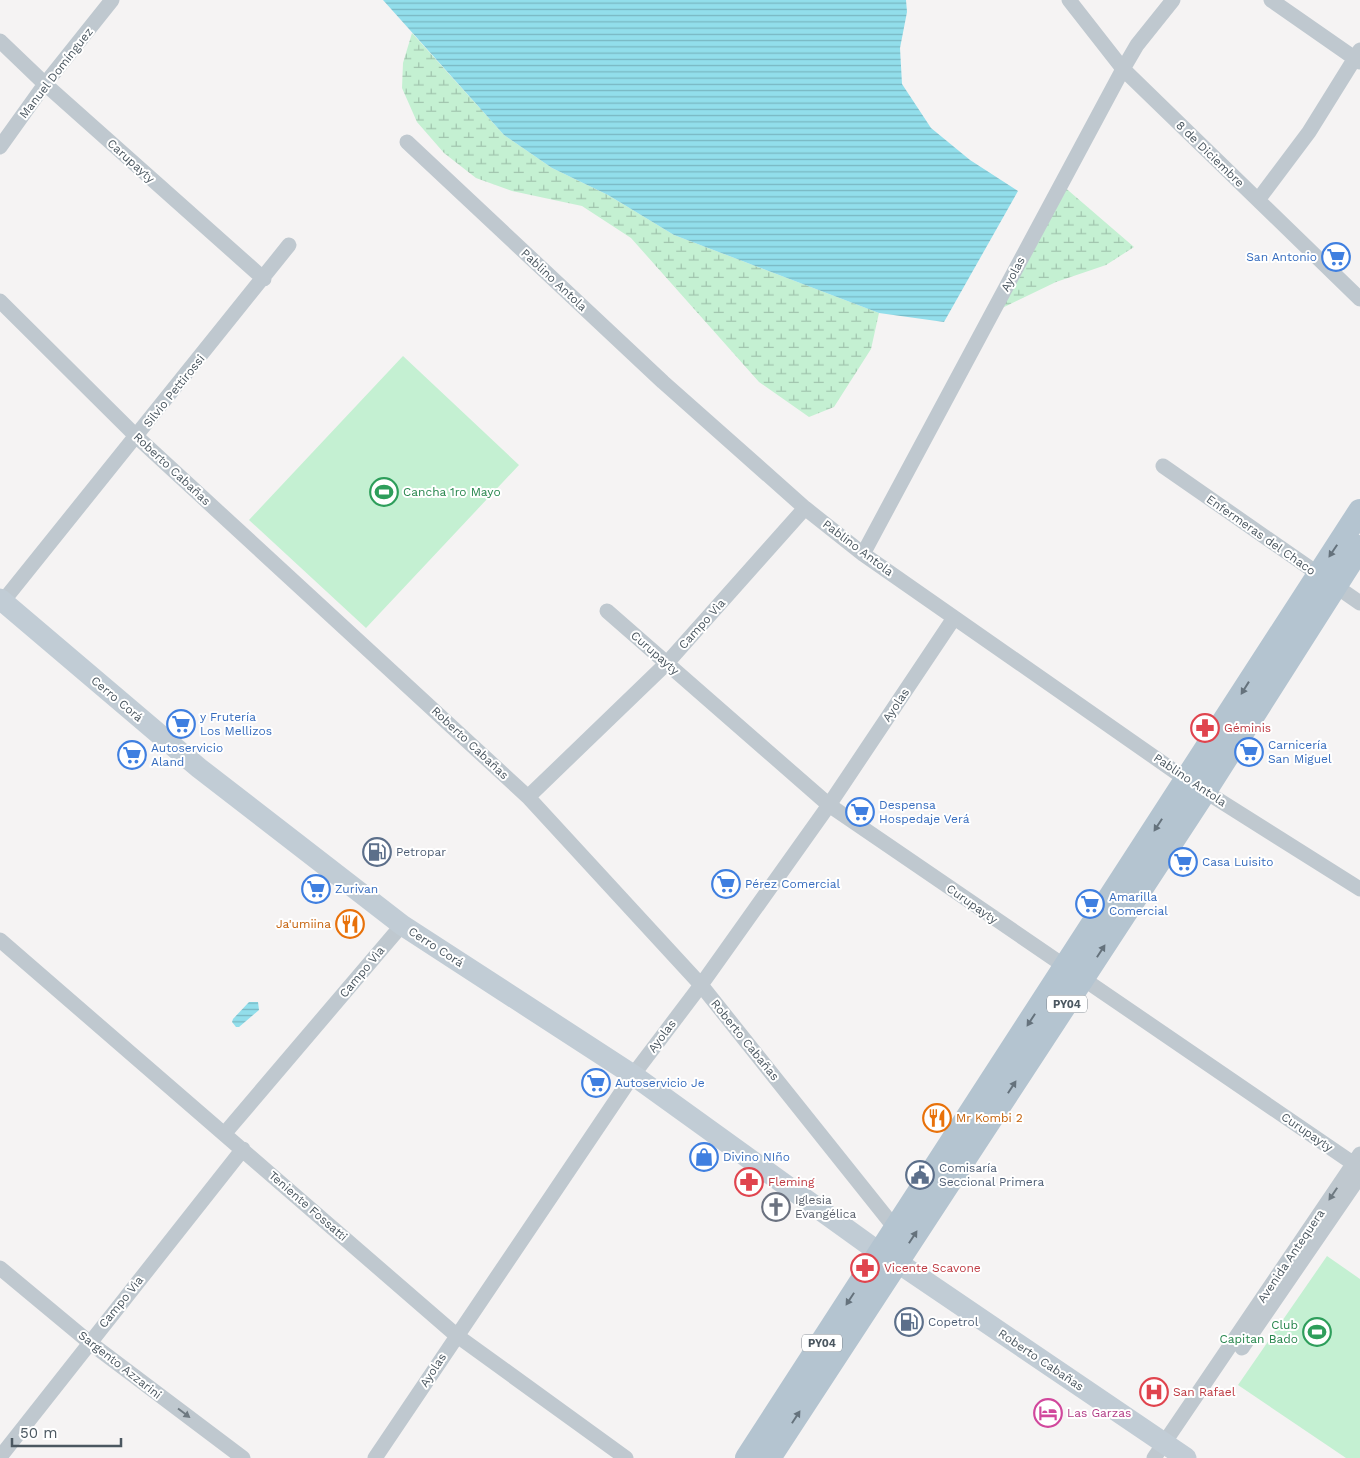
<svg xmlns="http://www.w3.org/2000/svg" width="1360" height="1458" viewBox="0 0 1360 1458" font-family="'Work Sans',sans-serif">
  <style>
    .green { fill: #c4f0d2 }
    .wetland { fill: url(#wetland-marsh) }
    .water { fill: url(#water-rules) }
    .lines { fill: none; stroke-linecap: round; stroke-linejoin: round }
    .street { stroke: #bfc8cf; stroke-width: 15 }
    .secondary { stroke: #c1ccd5; stroke-width: 21 }
    .primary { stroke: #b4c4d0; stroke-width: 24 }
    .oneway { fill: #65727c }
    .oneway2 { fill: #6e7981 }
    .labels { text-anchor: middle; stroke-width: 4; stroke-linejoin: round; paint-order: stroke }
    .shield { fill: #fff; stroke: #818990; stroke-width: 1 }
    .shield-label { font-size: 11px; font-weight: bold; fill: #4b5760 }
    .street-label { font-size: 12px; fill: #4b5760; stroke: #fff }
    .shop-label { font-size: 12px; fill: #366cbe; stroke: #fff; text-anchor: start }
    .leisure-label { font-size: 12px; fill: #27864d; stroke: #fff; text-anchor: start }
    .health-label { font-size: 12px; fill: #be3a42; stroke: #fff; text-anchor: start }
    .service-label { font-size: 12px; fill: #4e5e75; stroke: #fff; text-anchor: start }
    .food-label { font-size: 12px; fill: #c56008; stroke: #fff; text-anchor: end }
    .worship-label { font-size: 12px; fill: #5b616d; stroke: #fff; text-anchor: start }
    .hotel-label { font-size: 12px; fill: #b23c85; stroke: #fff; text-anchor: start }
  </style>
  <defs>
    <pattern id="wetland-marsh" width="20" height="14" patternUnits="userSpaceOnUse" patternTransform="scale(1.25)"><rect width="20" height="14" fill="#c4f0d2"/><path d="M1 5h8M5 5V1M11 12h8M15 12V8" fill="none" stroke="#a1c5ae"/></pattern>
    <pattern id="water-rules" width="6" height="5" patternUnits="userSpaceOnUse" patternTransform="scale(1.25)"><rect width="6" height="5" fill="#92deeb"/><path d="M0 2.5h6" fill="none" stroke="#79b7c2"/></pattern>
  </defs>
  <rect width="100%" height="100%" fill="#f5f3f3"/>
  <!-- green -->
  <path class="green" d="M 403,356 L 519,465 L 366,628 L 249,520 Z
    M 1327,1256 L 1360,1279 L 1360,1458 L 1346,1458 L 1238,1385 Z"/>
  <!-- wetland -->
  <path class="wetland" d="M 412,33 L 504,135 L 552,168 L 608,195 L 674,235 L 879,313 L 871,349 L 834,407 L 809,417 L 759,382 L 631,238 L 582,206 L 512,191 L 476,178 L 444,153 L 417,122 L 402,88 L 403,63 Z
    M 1062,185 L 1134,247 L 1106,265 L 1056,282 L 996,311 Z"/>
  <!-- water -->
  <path class="water" d="M 383,0 L 906,0 L 907,12 L 900,48 L 902,84 L 931,128 L 970,160 L 1018,191 L 944,322 L 879,313 L 674,235 L 608,195 L 552,168 L 504,135 Z
    M 249,1002 L 258,1002 L 259,1010 L 239,1027 L 236,1027 L 232,1022 L 233,1019 Z"/>
  <g class="lines">
    <!-- street -->
    <path class="street" d="M 1069,0 L 1123,69 L 1360,299
      M 1271,0 L 1360,62
      M 0,41 L 45,84 L 264,279
      M 407,142 L 663,382 L 805,508 L 863,554 L 1187,780 L 1360,889
      M 0,147 L 45,84 L 112,0
      M 1258,200 L 1309,132 L 1360,50
      M 0,301 L 137,437 L 528,797 L 701,985 L 895,1228
      M 1163,466 L 1360,603
      M 863,554 L 1123,69 L 1137,45 L 1173,0
      M 0,605 L 289,245
      M 607,611 L 829,805 L 1360,1168
      M 528,797 L 667,663 L 805,508
      M 0,940 L 456,1335 L 626,1458
      M 225,1133 L 402,925
      M 0,1268 L 89,1342 L 243,1458
      M 1242,1348 L 1360,1176
      M 0,1457 L 243,1149
      M 375,1458 L 633,1075 L 701,985 L 829,805 L 954,618
      M 1154,1458 L 1360,1154"/>
    <!-- secondary -->
    <path class="secondary" d="M 0,599 L 199,768 L 402,925 L 633,1075 L 880,1253 L 897,1262 L 1186,1458"/>
    <!-- primary -->
    <path class="primary" d="M 747,1458 L 1360,511
      M 769,1458 L 1205,791 L 1360,547"/>
  </g>
  <!-- one-way arrows -->
  <defs><path id="oneway-solid" d="M-6-.8H1V-3.2L6.5 0L1 3.2V.8H-6Z" transform="scale(1.25)"/></defs>
  <g class="oneway">
    <use href="#oneway-solid" transform="translate(1333 551) rotate(124)"/>
    <use href="#oneway-solid" transform="translate(1245 688) rotate(122)"/>
    <use href="#oneway-solid" transform="translate(1158 825) rotate(123)"/>
    <use href="#oneway-solid" transform="translate(1101 951) rotate(-57)"/>
    <use href="#oneway-solid" transform="translate(1031 1020) rotate(123)"/>
    <use href="#oneway-solid" transform="translate(1012 1087) rotate(-57)"/>
    <use href="#oneway-solid" transform="translate(913 1237) rotate(-57)"/>
    <use href="#oneway-solid" transform="translate(850 1299) rotate(123)"/>
    <use href="#oneway-solid" transform="translate(796 1417) rotate(-57)"/>
  </g>
  <g class="oneway2">
    <use href="#oneway-solid" transform="translate(1333 1194) rotate(124)"/>
    <use href="#oneway-solid" transform="translate(184 1413) rotate(37)"/>
  </g>
  <!-- icons -->
  <defs>
    <symbol id="supermarket-ring" viewBox="-11 -11 22 22"><circle r="9.5" fill="#fff" stroke="#3f7fe0" stroke-width="1.5"/><path d="M-6-5.5h2.5l.6 2H6L4.5 2H-2.5L-4.4-4H-6ZM-1.5 3.2a1.3 1.3 0 1 0 .1 0ZM3 3.2a1.3 1.3 0 1 0 .1 0Z" fill="#3f7fe0"/></symbol>
    <symbol id="stadium-ring" viewBox="-11 -11 22 22"><circle r="9.5" fill="#fff" stroke="#2e9e5b" stroke-width="1.5"/><path d="M0-5a6.5 5 0 1 0 0 10a6.5 5 0 1 0 0-10ZM-3.5-1.8h7v3.6h-7Z" fill="#2e9e5b"/></symbol>
    <symbol id="pharmacy-ring" viewBox="-11 -11 22 22"><circle r="9.5" fill="#fff" stroke="#e0444e" stroke-width="1.5"/><path d="M-2-6h4v4h4v4h-4v4h-4v-4h-4v-4h4Z" fill="#e0444e"/></symbol>
    <symbol id="fuel-ring" viewBox="-11 -11 22 22"><circle r="9.5" fill="#fff" stroke="#5c6f8a" stroke-width="1.5"/><path d="M-5.5-6h7V0h2V4h1.3V-2.5L3-4.5l.8-.8L6-3V5H2.5V1h-1V6h-7ZM-4.2-4.7v3.2H.2V-4.7Z" fill="#5c6f8a"/></symbol>
    <symbol id="restaurant-ring" viewBox="-11 -11 22 22"><circle r="9.5" fill="#fff" stroke="#e8710a" stroke-width="1.5"/><path d="M-5-6h1v4h1v-4h1v4h1v-4h1v5L-1.5 .5V6h-2V.5L-5-1ZM5-6V6H3V1.5H1.5Q1.5-4 5-6Z" fill="#e8710a"/></symbol>
    <symbol id="shop-ring" viewBox="-11 -11 22 22"><circle r="9.5" fill="#fff" stroke="#3f7fe0" stroke-width="1.5"/><path d="M-5-2.5h2.3a2.7 3.5 0 0 1 5.4 0H5L5.5 6h-11ZM-1.5-2.5h3a1.5 2.3 0 0 0-3 0Z" fill="#3f7fe0"/></symbol>
    <symbol id="civic-ring" viewBox="-11 -11 22 22"><circle r="9.5" fill="#fff" stroke="#5c6f8a" stroke-width="1.5"/><path d="M-.6-6.5H3V-4.5H.6V-3L4-1V1h2V6H-6V1h2V-1L-.6-3ZM-1.2 2.5V6h2.4V2.5Z" fill="#5c6f8a"/></symbol>
    <symbol id="church-ring" viewBox="-11 -11 22 22"><circle r="9.5" fill="#fff" stroke="#6b7280" stroke-width="1.5"/><path d="M-1.2-6h2.4v3.5h3.3v2.4h-3.3V6h-2.4V-.1h-3.3v-2.4h3.3Z" fill="#6b7280"/></symbol>
    <symbol id="hospital-ring" viewBox="-11 -11 22 22"><circle r="9.5" fill="#fff" stroke="#e0444e" stroke-width="1.5"/><path d="M-5-5h3v3.5h4V-5h3V5h-3V1.5h-4V5h-3Z" fill="#e0444e"/></symbol>
    <symbol id="hotel-ring" viewBox="-11 -11 22 22"><circle r="9.5" fill="#fff" stroke="#d1479c" stroke-width="1.5"/><path d="M-6-4.5h1.5V1H6V5H4.5V3h-9V5H-6ZM-4 0a1.8 1.8 0 1 1 3.6 0ZM.5 0V-2.5h3Q6-2.5 6 0Z" fill="#d1479c"/></symbol>
  </defs>
  <g fill-rule="evenodd">
    <use href="#supermarket-ring" x="1320" y="241" width="32" height="32"/>
    <use href="#stadium-ring" x="368" y="476" width="32" height="32"/>
    <use href="#supermarket-ring" x="165" y="708" width="32" height="32"/>
    <use href="#pharmacy-ring" x="1189" y="712" width="32" height="32"/>
    <use href="#supermarket-ring" x="1233" y="736" width="32" height="32"/>
    <use href="#supermarket-ring" x="116" y="739" width="32" height="32"/>
    <use href="#supermarket-ring" x="844" y="796" width="32" height="32"/>
    <use href="#fuel-ring" x="361" y="836" width="32" height="32"/>
    <use href="#supermarket-ring" x="1167" y="846" width="32" height="32"/>
    <use href="#supermarket-ring" x="710" y="868" width="32" height="32"/>
    <use href="#supermarket-ring" x="300" y="873" width="32" height="32"/>
    <use href="#supermarket-ring" x="1074" y="888" width="32" height="32"/>
    <use href="#restaurant-ring" x="334" y="908" width="32" height="32"/>
    <use href="#supermarket-ring" x="580" y="1067" width="32" height="32"/>
    <use href="#restaurant-ring" x="921" y="1102" width="32" height="32"/>
    <use href="#shop-ring" x="688" y="1141" width="32" height="32"/>
    <use href="#civic-ring" x="904" y="1159" width="32" height="32"/>
    <use href="#pharmacy-ring" x="733" y="1166" width="32" height="32"/>
    <use href="#church-ring" x="760" y="1191" width="32" height="32"/>
    <use href="#pharmacy-ring" x="849" y="1252" width="32" height="32"/>
    <use href="#fuel-ring" x="893" y="1306" width="32" height="32"/>
    <use href="#stadium-ring" x="1301" y="1316" width="32" height="32"/>
    <use href="#hospital-ring" x="1138" y="1376" width="32" height="32"/>
    <use href="#hotel-ring" x="1032" y="1397" width="32" height="32"/>
  </g>
  <g class="labels">
    <!-- shield labels -->
    <g class="shield">
      <rect x="1047" y="995.5" width="40" height="17" rx="4"/>
      <rect x="802" y="1334.5" width="40" height="17" rx="4"/>
    </g>
    <g class="shield-label">
      <text x="1067" y="1008">PY04</text>
      <text x="822" y="1347">PY04</text>
    </g>
    <!-- street labels -->
    <g class="street-label">
      <text transform="translate(56 73) rotate(-52)" y="4">Manuel Domínguez</text>
      <text transform="translate(1210 154) rotate(44)" y="4">8 de Diciembre</text>
      <text transform="translate(131 161) rotate(42)" y="4">Carupayty</text>
      <text transform="translate(1013 274) rotate(-62)" y="4">Ayolas</text>
      <text transform="translate(554 280) rotate(43)" y="4">Pablino Antola</text>
      <text transform="translate(174 391) rotate(-51)" y="4">Silvio Pettirossi</text>
      <text transform="translate(172 469) rotate(43)" y="4">Roberto Cabañas</text>
      <text transform="translate(1261 535) rotate(35)" y="4">Enfermeras del Chaco</text>
      <text transform="translate(858 548) rotate(37)" y="4">Pablino Antola</text>
      <text transform="translate(702 624) rotate(-48)" y="4">Campo Vìa</text>
      <text transform="translate(655 653) rotate(41)" y="4">Curupayty</text>
      <text transform="translate(117 699) rotate(40)" y="4">Cerro Corá</text>
      <text transform="translate(896 705) rotate(-56)" y="4">Ayolas</text>
      <text transform="translate(470 743) rotate(43)" y="4">Roberto Cabañas</text>
      <text transform="translate(1190 780) rotate(34)" y="4">Pablino Antola</text>
      <text transform="translate(972 904) rotate(35)" y="4">Curupayty</text>
      <text transform="translate(436 947) rotate(33)" y="4">Cerro Corá</text>
      <text transform="translate(362 972) rotate(-50)" y="4">Campo Vìa</text>
      <text transform="translate(662 1036) rotate(-53)" y="4">Ayolas</text>
      <text transform="translate(745 1040) rotate(51)" y="4">Roberto Cabañas</text>
      <text transform="translate(1307 1132) rotate(34)" y="4">Curupayty</text>
      <text transform="translate(308 1206) rotate(41)" y="4">Teniente Fossatti</text>
      <text transform="translate(1291 1256) rotate(-56)" y="4">Avenida Antequera</text>
      <text transform="translate(121 1302) rotate(-51)" y="4">Campo Vìa</text>
      <text transform="translate(1041 1360) rotate(34)" y="4">Roberto Cabañas</text>
      <text transform="translate(120 1365) rotate(38)" y="4">Sargento Azzarini</text>
      <text transform="translate(433 1370) rotate(-57)" y="4">Ayolas</text>
    </g>
    <!-- shop labels -->
    <g class="shop-label">
      <text x="1317" y="261" text-anchor="end">San Antonio</text>
      <text x="200" y="721">y Frutería<tspan x="200" dy="14">Los Mellizos</tspan></text>
      <text x="1268" y="749">Carnicería<tspan x="1268" dy="14">San Miguel</tspan></text>
      <text x="151" y="752">Autoservicio<tspan x="151" dy="14">Aland</tspan></text>
      <text x="879" y="809">Despensa<tspan x="879" dy="14">Hospedaje Verá</tspan></text>
      <text x="1202" y="866">Casa Luisito</text>
      <text x="745" y="888">Pérez Comercial</text>
      <text x="335" y="893">Zurivan</text>
      <text x="1109" y="901">Amarilla<tspan x="1109" dy="14">Comercial</tspan></text>
      <text x="615" y="1087">Autoservicio Je</text>
      <text x="723" y="1161">Divino NIño</text>
    </g>
    <!-- leisure labels -->
    <g class="leisure-label">
      <text x="403" y="496">Cancha 1ro Mayo</text>
      <text x="1298" y="1329" text-anchor="end">Club<tspan x="1298" dy="14">Capitan Bado</tspan></text>
    </g>
    <!-- health labels -->
    <g class="health-label">
      <text x="1224" y="732">Géminis</text>
      <text x="768" y="1186">Fleming</text>
      <text x="884" y="1272">Vicente Scavone</text>
      <text x="1173" y="1396">San Rafael</text>
    </g>
    <!-- service labels -->
    <g class="service-label">
      <text x="396" y="856">Petropar</text>
      <text x="939" y="1172">Comisaría<tspan x="939" dy="14">Seccional Primera</tspan></text>
      <text x="928" y="1326">Copetrol</text>
    </g>
    <!-- food labels -->
    <g class="food-label">
      <text x="331" y="928">Ja'umiina</text>
      <text x="956" y="1122" text-anchor="start">Mr Kombi 2</text>
    </g>
    <!-- worship labels -->
    <g class="worship-label">
      <text x="795" y="1204">Iglesia<tspan x="795" dy="14">Evangélica</tspan></text>
    </g>
    <!-- hotel labels -->
    <g class="hotel-label">
      <text x="1067" y="1417">Las Garzas</text>
    </g>
  </g>
  <!-- scale -->
  <path d="M12 1438v8h109v-8" fill="none" stroke="#4b5760" stroke-width="2.5"/>
  <text x="20" y="1438" font-size="15" fill="#4b5760" stroke="#ffffff" stroke-width="4" paint-order="stroke">50 m</text>
</svg>
